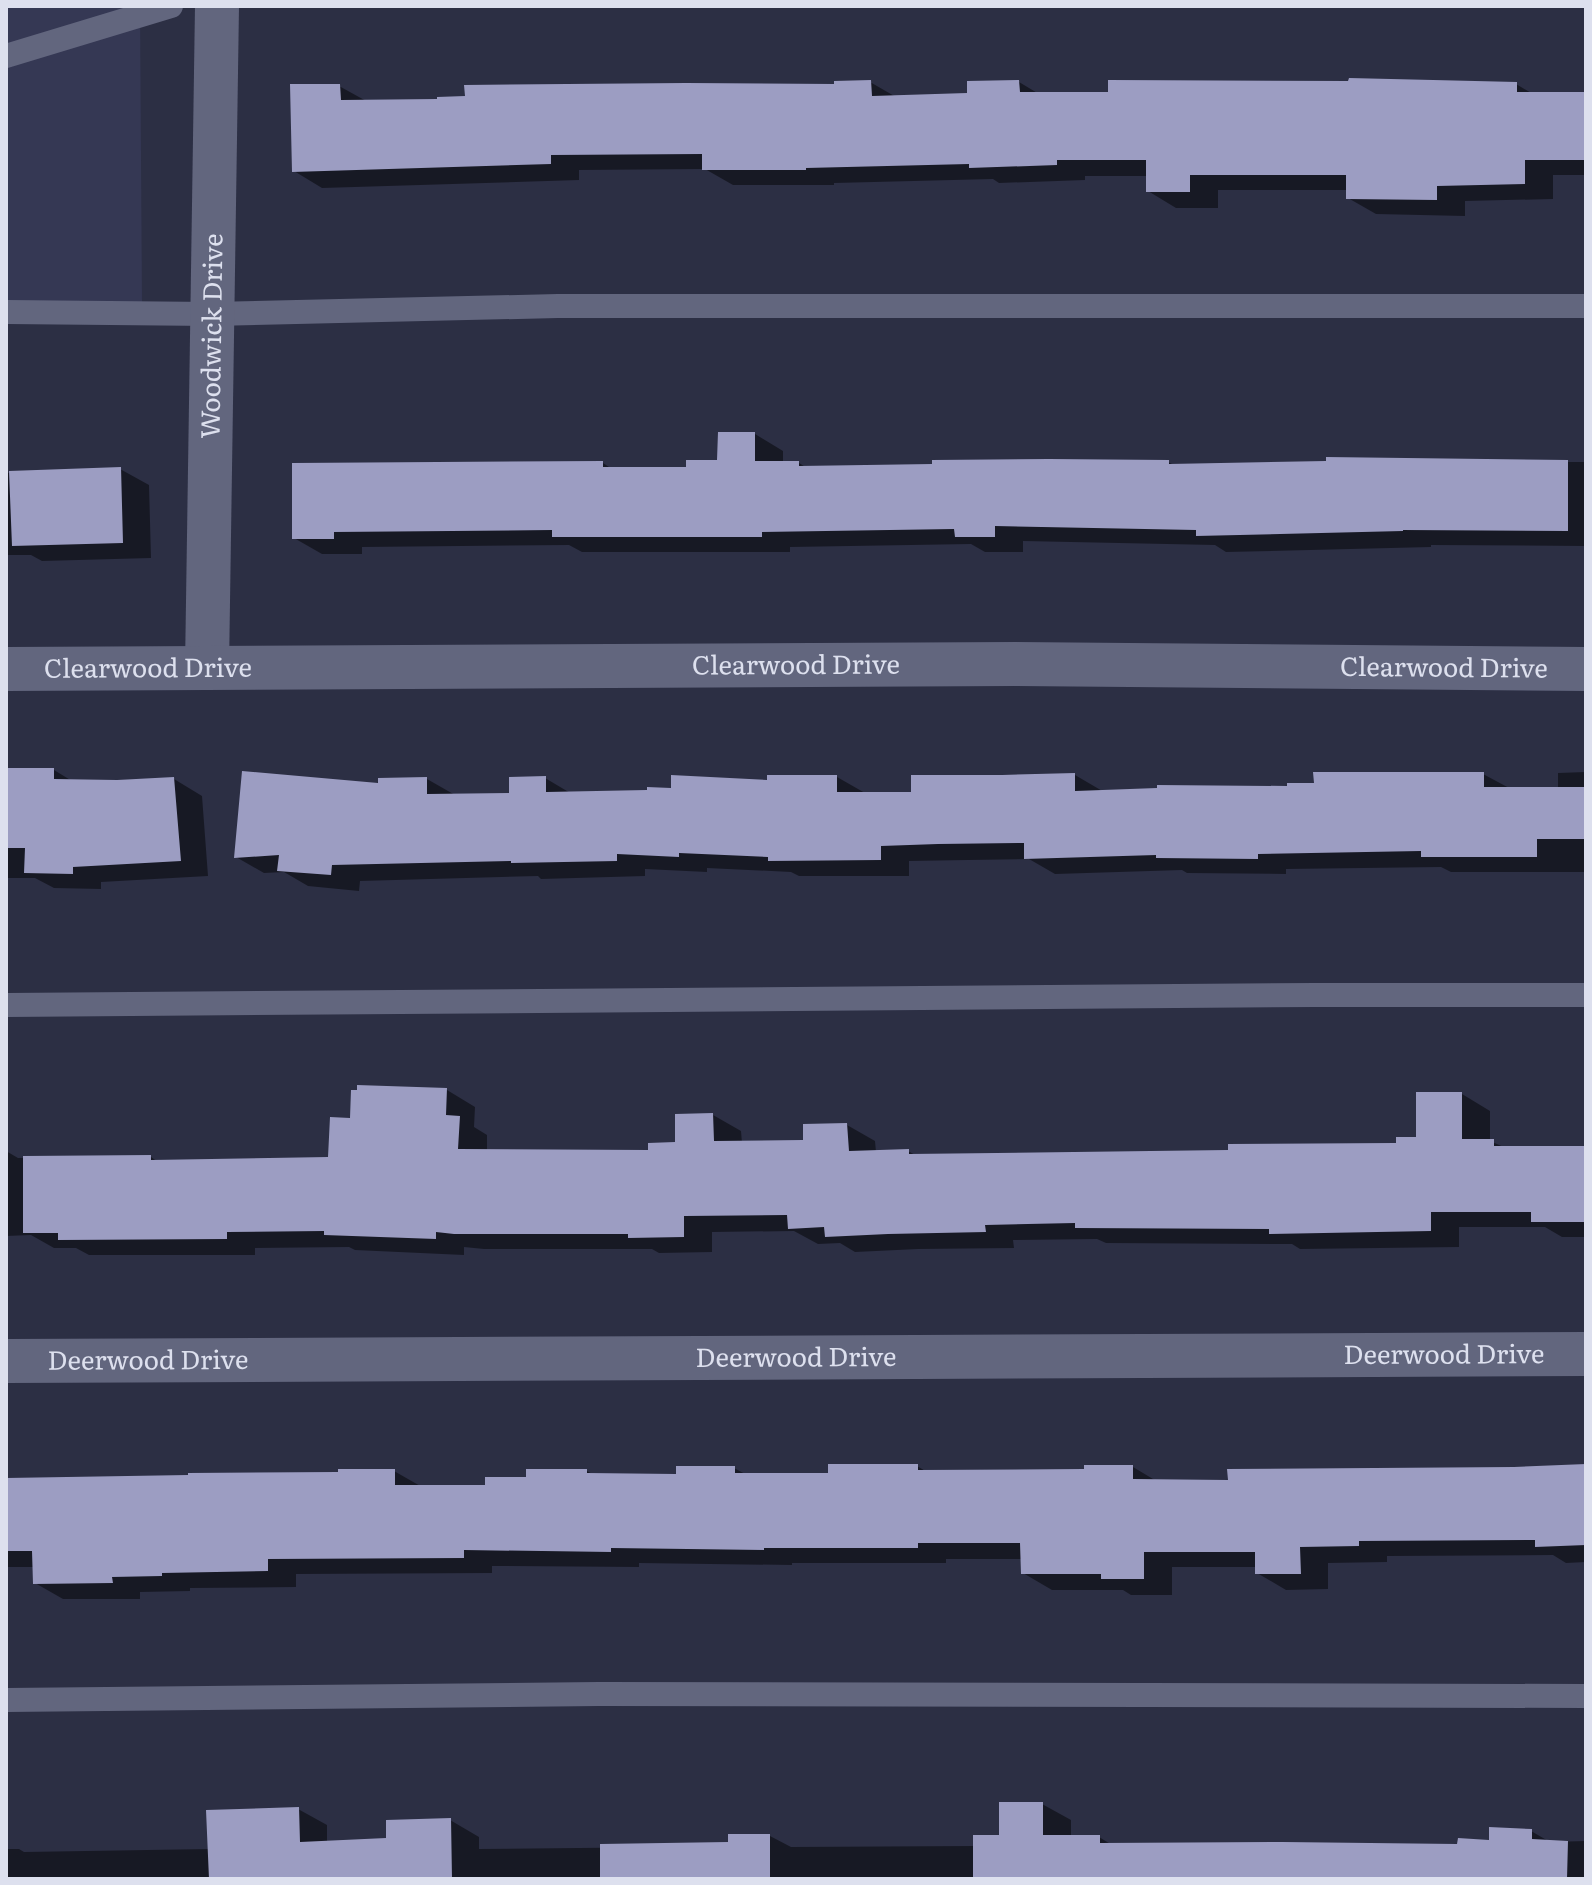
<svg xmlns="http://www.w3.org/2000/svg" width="1592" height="1885" viewBox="0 0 1592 1885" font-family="Literata,serif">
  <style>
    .built { fill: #353854 }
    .shadow { fill: #0007 }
    .building { fill: #9c9dc2 }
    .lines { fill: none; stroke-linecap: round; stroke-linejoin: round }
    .lane { stroke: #62667e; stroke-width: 24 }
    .street { stroke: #62667e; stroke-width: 44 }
    .labels { text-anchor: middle; stroke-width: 8; stroke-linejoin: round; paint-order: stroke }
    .street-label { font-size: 26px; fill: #dde0ee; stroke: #2c2f44 }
  </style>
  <rect width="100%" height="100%" fill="#2c2f44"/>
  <!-- built -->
  <path class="built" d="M 6,6 L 140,6 L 142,303 L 6,304 Z"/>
  <!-- shadow -->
  <path class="shadow" d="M 870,82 L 896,97 L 969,95 L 1019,82 L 1039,94 L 1516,84 L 1533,94 L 1586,94 L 1586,175 L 1553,175 L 1553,199 L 1465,201 L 1465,216 L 1376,214 L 1348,198 L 1348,190 L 1218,190 L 1218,208 L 1176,208 L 1148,191 L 1148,176 L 1085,176 L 1085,180 L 999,183 L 993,179 L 834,183 L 834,185 L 733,185 L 705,169 L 579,170 L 579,180 L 322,188 L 294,171 L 339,86 L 368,102 L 836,86 Z
    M 755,434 L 783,451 L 783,463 L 799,463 L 807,468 L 1168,462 L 1176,466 L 1437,462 L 1586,462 L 1586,546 L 1431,545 L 1431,547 L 1226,552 L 1215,545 L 1023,541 L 1023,552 L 985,552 L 971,544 L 790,547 L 790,552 L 582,552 L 569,545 L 362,547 L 362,554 L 322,554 L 294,538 L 603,463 L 612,469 L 688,469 L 719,462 Z
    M 120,469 L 149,485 L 151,558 L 42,561 L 31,555 L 6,555 L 6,473 Z
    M 54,770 L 72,781 L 174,779 L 202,796 L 208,876 L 101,882 L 101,889 L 54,888 L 35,878 L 6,878 L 6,781 Z
    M 1586,772 L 1586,872 L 1451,872 L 1441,867 L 1286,869 L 1286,874 L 1187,873 L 1182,870 L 1055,874 L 1029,859 L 968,860 L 909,861 L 909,876 L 799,876 L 791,872 L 707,868 L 707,872 L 645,869 L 645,876 L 541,879 L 538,876 L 360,881 L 359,891 L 308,886 L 284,872 L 264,873 L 236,857 L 381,785 L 427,779 L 455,795 L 511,795 L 545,778 L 572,794 L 649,792 L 837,777 L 865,793 L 913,794 L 1075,775 L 1104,792 L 1289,788 L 1483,774 L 1511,789 L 1558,789 L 1558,773 Z
    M 447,1090 L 475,1107 L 474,1127 L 487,1135 L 487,1151 L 650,1152 L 677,1144 L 713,1115 L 741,1131 L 742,1143 L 805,1142 L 847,1125 L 875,1141 L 876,1152 L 908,1151 L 917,1156 L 1230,1152 L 1398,1145 L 1418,1139 L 1462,1094 L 1490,1111 L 1490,1141 L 1506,1148 L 1586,1148 L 1586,1237 L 1562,1237 L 1545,1227 L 1459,1227 L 1459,1247 L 1300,1249 L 1292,1244 L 1106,1243 L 1097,1239 L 1013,1240 L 1014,1248 L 918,1249 L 855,1252 L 840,1243 L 818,1244 L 794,1231 L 712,1232 L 712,1252 L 659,1253 L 652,1249 L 484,1249 L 464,1247 L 464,1255 L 355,1250 L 349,1247 L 255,1248 L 255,1255 L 89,1255 L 76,1248 L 54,1248 L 31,1235 L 6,1236 L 6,1151 L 18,1158 L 151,1157 L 158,1162 L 330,1159 L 352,1120 Z
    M 917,1466 L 927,1472 L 1086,1471 L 1133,1467 L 1158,1482 L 1230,1482 L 1586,1466 L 1586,1562 L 1566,1563 L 1553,1555 L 1387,1556 L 1387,1562 L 1328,1563 L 1328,1589 L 1286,1590 L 1257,1573 L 1257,1567 L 1172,1567 L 1172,1595 L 1131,1595 L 1123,1590 L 1052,1590 L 1023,1573 L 1023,1559 L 946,1559 L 946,1563 L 792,1563 L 792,1565 L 639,1563 L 639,1567 L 492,1566 L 492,1573 L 296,1574 L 296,1587 L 190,1588 L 190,1591 L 140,1592 L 140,1599 L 63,1599 L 35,1583 L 34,1567 L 6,1567 L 6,1479 L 340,1474 L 394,1471 L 422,1487 L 487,1487 L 587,1471 L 594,1475 L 678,1477 L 734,1468 L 747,1475 L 830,1475 Z
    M 1042,1804 L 1071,1820 L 1071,1837 L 1099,1837 L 1112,1845 L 1459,1846 L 1491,1842 L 1531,1831 L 1550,1842 L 1586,1841 L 1586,1879 L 6,1879 L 6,1849 L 19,1849 L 24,1852 L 209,1849 L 298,1809 L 327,1825 L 327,1842 L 388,1840 L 450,1820 L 479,1837 L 479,1849 L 673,1847 L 730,1844 L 770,1836 L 791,1847 L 975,1846 L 1001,1837 Z"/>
  <!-- building -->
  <path class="building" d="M 1349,78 L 1517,82 L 1517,92 L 1584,92 L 1585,160 L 1525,160 L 1525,184 L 1437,186 L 1437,200 L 1346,199 L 1346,175 L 1190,175 L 1190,192 L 1146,192 L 1146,160 L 1057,160 L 1057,165 L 969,168 L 969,164 L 806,168 L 806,170 L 702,170 L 702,154 L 551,155 L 551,164 L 292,172 L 290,84 L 340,84 L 341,100 L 437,99 L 437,97 L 465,96 L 464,85 L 686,83 L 834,84 L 834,81 L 871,80 L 872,96 L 967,93 L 967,81 L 1019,80 L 1020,92 L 1108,92 L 1108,80 L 1348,81 Z
    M 718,432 L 755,432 L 755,461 L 799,461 L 799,466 L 932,464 L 932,460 L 1049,459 L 1169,460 L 1169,464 L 1326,461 L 1326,457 L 1568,460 L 1568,531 L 1403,530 L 1403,531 L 1196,536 L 1196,530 L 995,526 L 995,537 L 955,537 L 954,529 L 762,532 L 762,537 L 552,537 L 552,530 L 334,532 L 334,539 L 292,539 L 292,463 L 603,461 L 603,467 L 686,467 L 686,460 L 717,460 Z
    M 121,467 L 123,543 L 12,546 L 9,471 Z
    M 8,768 L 54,768 L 54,779 L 117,780 L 174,777 L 181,861 L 73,867 L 73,874 L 24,873 L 25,848 L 6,848 L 6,779 L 8,779 Z
    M 242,771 L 378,783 L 378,778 L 427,777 L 427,794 L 509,793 L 509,777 L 546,776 L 546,792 L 647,790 L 647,787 L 671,788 L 671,775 L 767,780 L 767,775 L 837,775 L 837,792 L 911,792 L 911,775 L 1002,775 L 1075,773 L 1075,791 L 1157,788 L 1157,785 L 1287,786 L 1287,783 L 1314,783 L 1313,772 L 1484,772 L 1484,787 L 1586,787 L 1586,839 L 1537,839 L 1537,857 L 1421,857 L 1421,851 L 1258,854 L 1258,859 L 1156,858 L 1156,855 L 1024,859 L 1024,843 L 938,844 L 881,846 L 881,860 L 768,861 L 768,857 L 679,853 L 679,857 L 617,854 L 617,861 L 511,863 L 511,861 L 332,865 L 331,875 L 277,871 L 279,855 L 234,858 Z
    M 357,1085 L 447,1088 L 446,1115 L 460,1116 L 458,1149 L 648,1150 L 648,1143 L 675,1142 L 675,1114 L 713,1113 L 714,1141 L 803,1140 L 803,1124 L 847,1123 L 849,1151 L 909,1149 L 909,1154 L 1228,1150 L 1228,1144 L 1396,1143 L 1396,1137 L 1416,1137 L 1416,1092 L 1462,1092 L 1462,1139 L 1494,1139 L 1494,1146 L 1586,1146 L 1586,1222 L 1531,1222 L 1531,1212 L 1431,1212 L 1431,1231 L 1269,1234 L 1269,1229 L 1075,1228 L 1075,1223 L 985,1225 L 986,1232 L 888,1234 L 825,1237 L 824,1227 L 788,1229 L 787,1215 L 684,1216 L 684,1237 L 628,1238 L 628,1234 L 454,1234 L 436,1232 L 436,1239 L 324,1235 L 324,1231 L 227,1232 L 227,1239 L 58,1240 L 58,1233 L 23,1233 L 23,1156 L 151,1155 L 151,1160 L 328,1157 L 330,1117 L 350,1118 L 351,1090 L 357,1090 Z
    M 828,1464 L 918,1464 L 918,1470 L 1084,1469 L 1084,1465 L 1133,1465 L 1133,1479 L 1228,1480 L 1227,1469 L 1514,1467 L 1586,1464 L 1586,1545 L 1535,1547 L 1535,1540 L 1359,1541 L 1359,1546 L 1300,1547 L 1301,1574 L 1255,1574 L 1255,1552 L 1144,1552 L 1144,1579 L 1101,1579 L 1101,1574 L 1021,1574 L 1020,1543 L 918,1543 L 918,1548 L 764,1548 L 764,1550 L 611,1548 L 611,1552 L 464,1550 L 464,1558 L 268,1559 L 268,1571 L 162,1573 L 162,1576 L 112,1577 L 113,1583 L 33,1584 L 32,1551 L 6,1551 L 6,1478 L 188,1475 L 188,1473 L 338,1472 L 338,1469 L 395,1469 L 395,1485 L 485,1485 L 485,1477 L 526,1477 L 526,1469 L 587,1469 L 587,1473 L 676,1474 L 676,1466 L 735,1466 L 735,1473 L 828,1473 Z
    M 999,1802 L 1043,1802 L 1043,1835 L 1100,1835 L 1100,1843 L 1283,1842 L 1457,1844 L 1458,1838 L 1489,1840 L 1489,1827 L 1532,1829 L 1532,1839 L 1568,1841 L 1567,1879 L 973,1879 L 973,1835 L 999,1835 Z
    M 299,1807 L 300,1842 L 386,1838 L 386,1820 L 451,1818 L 452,1879 L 209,1879 L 206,1810 Z
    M 728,1834 L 770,1834 L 770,1879 L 600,1879 L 600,1844 L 728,1842 Z"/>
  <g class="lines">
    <!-- lane -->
    <path class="lane" d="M 6,56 L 171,6
      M 6,312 L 212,314 L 558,306 L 1586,306
      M 6,1005 L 1315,995 L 1586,995
      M 6,1700 L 599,1694 L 1586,1696"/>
    <!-- street -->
    <g class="street">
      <path id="s1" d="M 207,668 L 217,6"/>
      <path id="s2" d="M 6,669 L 1014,664 L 1586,669"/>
      <path id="s3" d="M 6,1361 L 1586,1354"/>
    </g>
  </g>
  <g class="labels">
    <!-- street labels -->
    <g class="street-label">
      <text dy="9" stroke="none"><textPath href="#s1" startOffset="332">Woodwick Drive</textPath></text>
      <text dy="9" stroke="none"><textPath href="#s2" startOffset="790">Clearwood Drive</textPath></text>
      <text dy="9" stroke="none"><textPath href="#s2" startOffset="142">Clearwood Drive</textPath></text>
      <text dy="9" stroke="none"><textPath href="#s2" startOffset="1438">Clearwood Drive</textPath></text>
      <text dy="9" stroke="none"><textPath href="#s3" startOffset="1438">Deerwood Drive</textPath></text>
      <text dy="9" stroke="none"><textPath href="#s3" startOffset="790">Deerwood Drive</textPath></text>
      <text dy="9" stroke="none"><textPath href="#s3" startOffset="142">Deerwood Drive</textPath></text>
    </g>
  </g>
  <!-- border -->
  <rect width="1592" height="1885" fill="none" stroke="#dde0ee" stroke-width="16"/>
</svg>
